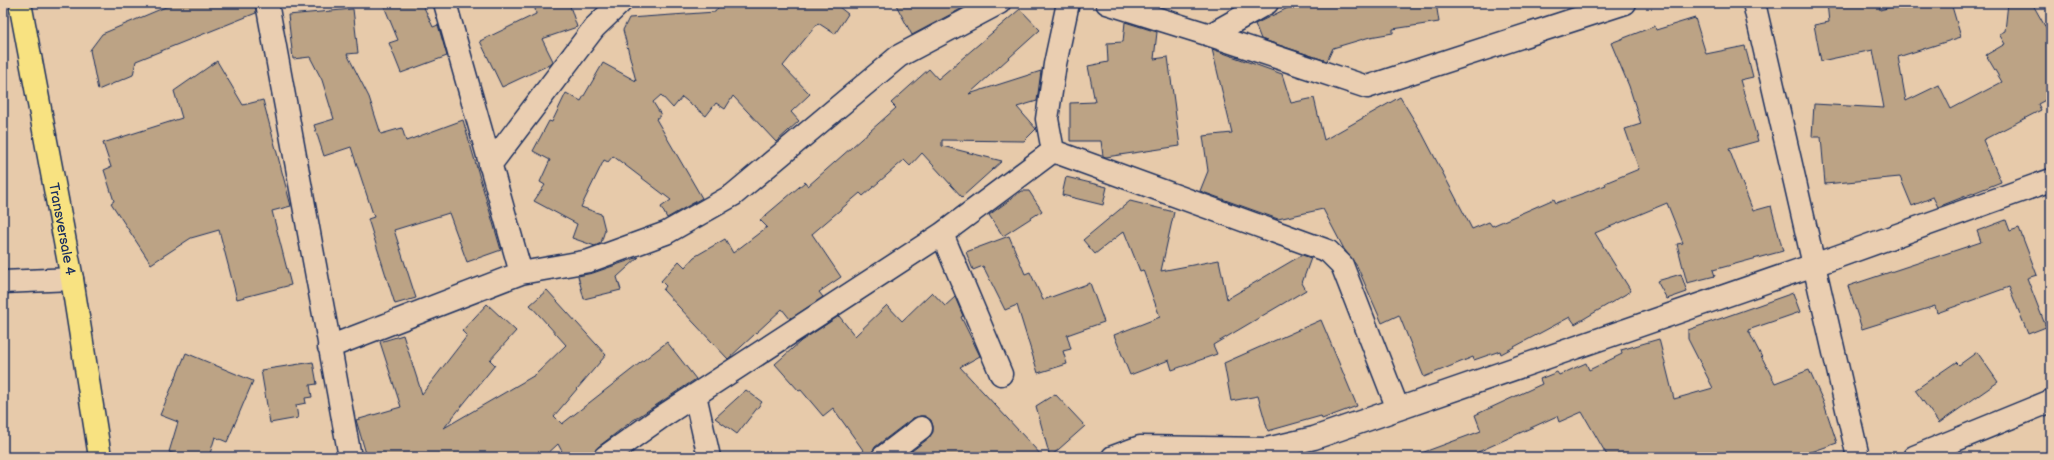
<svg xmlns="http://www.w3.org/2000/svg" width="2054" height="460" viewBox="0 0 2054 460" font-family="'Balsamiq Sans',sans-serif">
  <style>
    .building { fill: #bca385; stroke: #1b2f5e }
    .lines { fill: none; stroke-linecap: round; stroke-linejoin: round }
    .minor-casing { stroke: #1b2f5e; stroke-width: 25 }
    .major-casing { stroke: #1b2f5e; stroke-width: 25 }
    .minor { stroke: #eaceb1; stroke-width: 22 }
    .major { stroke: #f8e281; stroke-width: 22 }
    .labels { text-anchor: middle; stroke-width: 3; stroke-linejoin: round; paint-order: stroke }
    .street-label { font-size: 14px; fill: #1b2f5e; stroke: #eaceb1 }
  </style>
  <rect width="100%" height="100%" fill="#e7caaa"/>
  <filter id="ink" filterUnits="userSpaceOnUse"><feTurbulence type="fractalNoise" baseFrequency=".025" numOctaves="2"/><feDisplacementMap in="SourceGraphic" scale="8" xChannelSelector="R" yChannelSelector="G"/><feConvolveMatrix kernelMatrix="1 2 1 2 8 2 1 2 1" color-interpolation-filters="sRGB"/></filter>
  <g filter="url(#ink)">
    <!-- building -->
    <path class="building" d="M 175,3 L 255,3 L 256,13 L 136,61 L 133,75 L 98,90 L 90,50 L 102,34 Z
      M 391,3 L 422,3 L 433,27 L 438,25 L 447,56 L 401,73 L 389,43 L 398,40 L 384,6 L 391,5 Z
      M 534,3 L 569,3 L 577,27 L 542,39 L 553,61 L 551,64 L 502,87 L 480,41 L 536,14 Z
      M 721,3 L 834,3 L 848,14 L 835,34 L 818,23 L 783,66 L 810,94 L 791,112 L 799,121 L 776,142 L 733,96 L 725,109 L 716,103 L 706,116 L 682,97 L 673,108 L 661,95 L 653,102 L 661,115 L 656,119 L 702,198 L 667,218 L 661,207 L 671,200 L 613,156 L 608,162 L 604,160 L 581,207 L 601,214 L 605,230 L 601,243 L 595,246 L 572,238 L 577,224 L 534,201 L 545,185 L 540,182 L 550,160 L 533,151 L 549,121 L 552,122 L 566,93 L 581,101 L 603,63 L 636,81 L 623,30 L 629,18 L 715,12 Z
      M 895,3 L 972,3 L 912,35 Z
      M 1298,3 L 1436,3 L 1439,22 L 1393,29 L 1393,33 L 1370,37 L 1333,48 L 1327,61 L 1261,39 L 1255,24 Z
      M 1827,3 L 1879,3 L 1880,10 L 1905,3 L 1951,3 L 1961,37 L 1898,57 L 1906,101 L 1939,85 L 1951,109 L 2002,82 L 1986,55 L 2005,44 L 1999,34 L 2005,31 L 2008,3 L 2032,3 L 2051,37 L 2051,97 L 2038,104 L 2041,110 L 1983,140 L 2001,182 L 1938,207 L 1933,197 L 1912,206 L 1900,177 L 1825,184 L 1821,137 L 1812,137 L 1814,104 L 1884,108 L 1873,50 L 1821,61 L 1814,25 L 1829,22 Z
      M 353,9 L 358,53 L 347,54 L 369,97 L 381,134 L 402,128 L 406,141 L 463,120 L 501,250 L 467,262 L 449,213 L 394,230 L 416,298 L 395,304 L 368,219 L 374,217 L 351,147 L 324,156 L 314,125 L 334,119 L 322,80 L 310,57 L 293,59 L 288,15 Z
      M 1020,9 L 1040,30 L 969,94 L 1041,71 L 1037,101 L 1017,107 L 1036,129 L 1024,141 L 942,140 L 942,146 L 1002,161 L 962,197 L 922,153 L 910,166 L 904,160 L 863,196 L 860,193 L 812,234 L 841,277 L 819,292 L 823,297 L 790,319 L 782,309 L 728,359 L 663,290 L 666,286 L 661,281 L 679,261 L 685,267 L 694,257 L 725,239 L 733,253 L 767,227 L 760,220 L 805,182 L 808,186 L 896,108 L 891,103 L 929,69 L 938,79 Z
      M 1695,18 L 1706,54 L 1745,46 L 1753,77 L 1740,80 L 1758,141 L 1729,149 L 1753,211 L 1771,206 L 1783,251 L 1713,270 L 1715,276 L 1687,283 L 1677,244 L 1683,243 L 1667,203 L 1595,233 L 1631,291 L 1575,324 L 1570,317 L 1501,354 L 1500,351 L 1474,360 L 1473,357 L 1424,377 L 1399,315 L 1382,323 L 1357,266 L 1344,249 L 1323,209 L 1278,219 L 1200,191 L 1208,171 L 1203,136 L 1232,133 L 1212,49 L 1282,74 L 1291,103 L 1314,98 L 1324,140 L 1400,97 L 1422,133 L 1472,229 L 1489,222 L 1492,226 L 1554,199 L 1556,203 L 1606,185 L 1605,183 L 1639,169 L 1625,129 L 1641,124 L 1629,86 L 1611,43 L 1655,26 L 1656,30 Z
      M 1125,22 L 1157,32 L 1154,59 L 1168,57 L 1180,146 L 1106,157 L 1103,156 L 1101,141 L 1070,141 L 1070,103 L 1095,102 L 1088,66 L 1108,62 L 1107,43 L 1123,42 Z
      M 217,61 L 243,105 L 263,100 L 291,206 L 272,211 L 291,285 L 237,299 L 219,230 L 191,238 L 151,264 L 111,203 L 114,201 L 104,170 L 111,167 L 103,143 L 182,118 L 174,91 Z
      M 1066,177 L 1107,187 L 1103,205 L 1062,195 Z
      M 1022,191 L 1029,191 L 1042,211 L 1003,236 L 989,215 Z
      M 1130,201 L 1174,212 L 1161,271 L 1219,260 L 1227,299 L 1302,255 L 1311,258 L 1302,283 L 1306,290 L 1213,345 L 1217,354 L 1172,370 L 1169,360 L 1130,375 L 1114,335 L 1160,317 L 1143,270 L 1140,271 L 1124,231 L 1095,254 L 1083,240 Z
      M 2006,220 L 2010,231 L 2019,228 L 2037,275 L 2027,278 L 2046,327 L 2028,334 L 2009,287 L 1937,313 L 1935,306 L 1862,329 L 1848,286 L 1981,242 L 1977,231 Z
      M 1009,236 L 1025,274 L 1030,272 L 1043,300 L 1090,283 L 1104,322 L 1067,335 L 1071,349 L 1063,351 L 1067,364 L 1038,373 L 1017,305 L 1005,310 L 983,266 L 973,270 L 966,252 Z
      M 639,257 L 617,277 L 621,290 L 584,299 L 578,276 L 593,273 Z
      M 1681,274 L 1687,292 L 1667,299 L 1657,281 Z
      M 547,290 L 606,355 L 554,416 L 562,424 L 667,342 L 696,379 L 632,421 L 598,447 L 593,454 L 588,457 L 565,457 L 558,444 L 544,457 L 367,457 L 356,420 L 401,407 L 380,342 L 403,335 L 422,394 L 467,336 L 462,331 L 487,304 L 516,331 L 490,360 L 495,365 L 444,428 L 535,375 L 566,345 L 530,305 Z
      M 932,292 L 945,306 L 955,297 L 963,316 L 961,317 L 980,356 L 960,367 L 1043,457 L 904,457 L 929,438 L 933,432 L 933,426 L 931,420 L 925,416 L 920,416 L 913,418 L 875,447 L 871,457 L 868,457 L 833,408 L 823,416 L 801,390 L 799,391 L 775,364 L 801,341 L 839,316 L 855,336 L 887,305 L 902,321 Z
      M 1793,293 L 1800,312 L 1748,330 L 1775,383 L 1809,370 L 1823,401 L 1837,443 L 1797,457 L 1608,457 L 1582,412 L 1559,422 L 1557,416 L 1478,452 L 1480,457 L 1416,457 L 1416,455 L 1481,431 L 1475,415 L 1542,384 L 1540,379 L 1557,372 L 1559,375 L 1586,363 L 1589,370 L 1622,354 L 1621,350 L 1659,339 L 1674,399 L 1713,388 L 1688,339 L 1688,330 Z
      M 1321,320 L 1357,406 L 1322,419 L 1321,416 L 1268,431 L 1258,396 L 1231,401 L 1224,363 Z
      M 1977,352 L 1998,382 L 1939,423 L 1915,390 L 1956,362 L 1959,365 Z
      M 186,353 L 253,381 L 227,442 L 215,437 L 209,457 L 186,457 L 169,452 L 178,422 L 160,415 Z
      M 313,362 L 317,384 L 310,385 L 312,397 L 305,398 L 306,403 L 296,405 L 298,418 L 270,423 L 261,370 Z
      M 746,390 L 762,402 L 737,434 L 715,418 Z
      M 1055,394 L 1085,426 L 1050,457 L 1036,406 Z"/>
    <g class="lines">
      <defs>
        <path id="minor" d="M 267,3 L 350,457
          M 445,3 L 521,273
          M 1107,3 L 1210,35 L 1367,87 L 1625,3
          M 1754,3 L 1858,457
          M 1210,35 L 1267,3
          M 1053,151 L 1047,119 L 1055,64 L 1068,3
          M 490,165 L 594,28 L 620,3
          M 942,234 L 1001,374
          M 3,282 L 72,279
          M 329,347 L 521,273 L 589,261 L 666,233 L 733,195 L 899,56 L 999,3
          M 695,395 L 709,457
          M 1398,409 L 1814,265 L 2051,180
          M 605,457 L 660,418 L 942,234 L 1053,151 L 1328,251 L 1342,265 L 1398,409 L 1314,438 L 1266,449 L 1140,447 L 1141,457
          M 883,457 L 921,428
          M 1113,457 L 1140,447
          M 1914,457 L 2051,401"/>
        <g id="major">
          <path id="s1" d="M 20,3 L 72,279 L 100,457"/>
        </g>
      </defs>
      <!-- minor casing -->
      <use href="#minor" class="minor-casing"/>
      <!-- major casing -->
      <use href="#major" class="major-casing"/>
      <!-- minor -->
      <use href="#minor" class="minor"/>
      <!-- major -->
      <use href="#major" class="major"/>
    </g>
  </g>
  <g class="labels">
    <!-- street labels -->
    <g class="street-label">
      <text dy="5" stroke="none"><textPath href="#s1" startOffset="230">Transversale 4</textPath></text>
    </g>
  </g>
  <!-- margin -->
  <rect width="2054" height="460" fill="none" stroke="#eaceb1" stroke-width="16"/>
  <rect x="8" y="8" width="2038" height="444" fill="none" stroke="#1b2f5e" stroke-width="1.5" filter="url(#ink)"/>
</svg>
